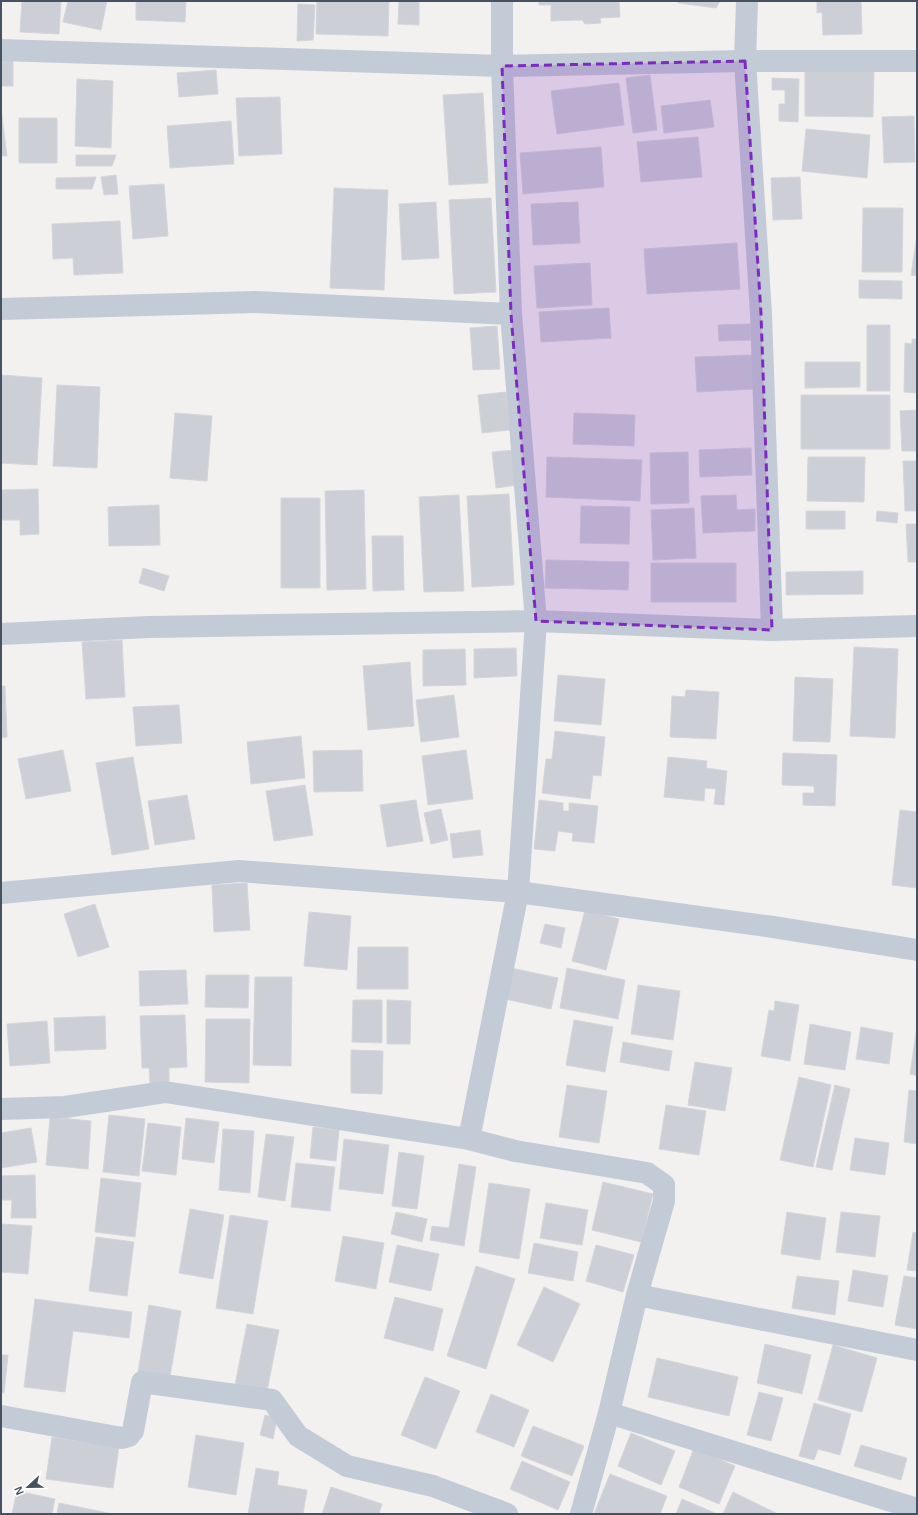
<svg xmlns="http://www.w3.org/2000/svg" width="918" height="1515" viewBox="0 0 918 1515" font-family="Arial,sans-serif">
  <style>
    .building { fill: #cccfd5; stroke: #d4d6dc }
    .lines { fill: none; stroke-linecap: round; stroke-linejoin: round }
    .minor { stroke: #c3cbd6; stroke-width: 22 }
    .marked { fill: #7b2cbf; fill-opacity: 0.2; stroke: #7b2cbf; stroke-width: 3; stroke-dasharray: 8 5; stroke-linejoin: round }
  </style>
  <rect width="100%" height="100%" fill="#f3f0f0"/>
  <!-- building -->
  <path class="building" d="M 22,1 L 61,1 L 59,34 L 20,32 Z
    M 68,1 L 107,1 L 101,30 L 63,22 Z
    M 136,1 L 186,1 L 185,22 L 136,20 Z
    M 317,1 L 389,1 L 388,36 L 316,34 Z
    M 399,1 L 419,1 L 419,25 L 398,24 Z
    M 539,1 L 619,1 L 620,17 L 600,18 L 601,23 L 585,24 L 582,20 L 551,21 L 551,5 L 539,5 Z
    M 676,1 L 720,1 L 716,8 L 679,3 Z
    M 817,1 L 861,1 L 862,34 L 823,35 L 822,12 L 817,13 Z
    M 298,4 L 315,5 L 313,40 L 297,41 Z
    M 13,60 L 13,86 L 1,86 L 1,61 Z
    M 805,67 L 874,68 L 873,117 L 805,116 Z
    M 216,70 L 218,94 L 179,97 L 177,73 Z
    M 650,75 L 657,130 L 633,133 L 626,78 Z
    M 772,78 L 799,79 L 798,122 L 779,121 L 779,104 L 785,104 L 785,90 L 772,90 Z
    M 77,79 L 113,81 L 111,148 L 75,146 Z
    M 619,83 L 624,125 L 557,134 L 551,91 Z
    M 483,93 L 488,183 L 449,185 L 443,95 Z
    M 280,97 L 282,154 L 239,156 L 236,98 Z
    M 710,100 L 714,127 L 664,133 L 661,106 Z
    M 1,109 L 7,156 L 1,156 Z
    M 914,116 L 915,162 L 884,163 L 882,117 Z
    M 19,118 L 57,118 L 57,163 L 19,163 Z
    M 231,121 L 234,164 L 170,168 L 167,126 Z
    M 806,129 L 870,135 L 867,178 L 802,171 Z
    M 698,137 L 702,177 L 641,182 L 637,142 Z
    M 601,147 L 604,187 L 523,194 L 520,153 Z
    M 76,155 L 116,155 L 112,166 L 76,166 Z
    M 116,175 L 118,194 L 104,195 L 101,177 Z
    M 96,177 L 92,189 L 56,189 L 56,178 Z
    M 800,177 L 802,219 L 773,220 L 771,178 Z
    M 164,184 L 168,236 L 133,239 L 129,186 Z
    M 334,188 L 388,190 L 384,290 L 330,288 Z
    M 491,198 L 496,292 L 454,294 L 449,200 Z
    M 436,202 L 439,258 L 402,260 L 399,204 Z
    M 578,202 L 580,243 L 533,245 L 531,204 Z
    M 863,208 L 903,208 L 902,272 L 862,272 Z
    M 120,221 L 123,273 L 74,275 L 73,258 L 53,259 L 52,224 Z
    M 917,235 L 917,276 L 911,275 Z
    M 737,243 L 740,289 L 647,294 L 644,249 Z
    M 590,263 L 592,305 L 537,308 L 534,266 Z
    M 859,280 L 902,281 L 902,299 L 859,298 Z
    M 609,308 L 611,338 L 541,342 L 539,312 Z
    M 750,324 L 751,340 L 719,341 L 718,325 Z
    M 867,325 L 890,325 L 890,391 L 867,391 Z
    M 497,326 L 500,369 L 473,370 L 470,328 Z
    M 912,339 L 917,339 L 917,393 L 904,392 L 905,343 L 912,344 Z
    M 752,355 L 754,389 L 697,392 L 695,357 Z
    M 805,362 L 860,362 L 860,387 L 805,388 Z
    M 1,375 L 42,378 L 37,465 L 1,463 Z
    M 57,385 L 100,387 L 97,468 L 53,466 Z
    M 506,392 L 510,430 L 482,433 L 478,395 Z
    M 801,395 L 890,395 L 890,449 L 801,449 Z
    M 917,410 L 917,451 L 902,451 L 900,411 Z
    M 175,413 L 212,416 L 207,481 L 170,478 Z
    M 574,413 L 635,415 L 634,446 L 573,444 Z
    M 751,448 L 752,475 L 700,477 L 699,450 Z
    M 514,450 L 518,485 L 496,488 L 492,452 Z
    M 688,452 L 689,503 L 651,504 L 650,453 Z
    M 547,457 L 642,460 L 640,501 L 546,497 Z
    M 808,457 L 865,457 L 864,502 L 807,501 Z
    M 903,461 L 917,461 L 917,511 L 905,511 Z
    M 38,489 L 39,534 L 20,535 L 20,520 L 1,520 L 1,490 Z
    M 364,490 L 366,589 L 327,590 L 325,491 Z
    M 509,494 L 514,585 L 472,587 L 467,496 Z
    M 459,495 L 464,591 L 424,592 L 419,497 Z
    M 736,495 L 737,510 L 755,509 L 755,531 L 703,533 L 701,496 Z
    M 281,498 L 320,498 L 320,588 L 281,588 Z
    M 159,505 L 160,545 L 109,546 L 108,507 Z
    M 581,506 L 630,507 L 629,544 L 580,543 Z
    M 694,508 L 696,558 L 653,560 L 651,510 Z
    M 806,511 L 845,511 L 845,529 L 806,529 Z
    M 877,511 L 898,513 L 897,523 L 876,521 Z
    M 906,524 L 917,524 L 917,562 L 908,562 Z
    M 372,536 L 403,536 L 404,590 L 373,591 Z
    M 546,560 L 629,562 L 628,590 L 545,588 Z
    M 651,563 L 736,563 L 736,602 L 651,602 Z
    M 143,568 L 169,576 L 164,591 L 139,583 Z
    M 863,571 L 863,594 L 786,595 L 786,572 Z
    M 122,640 L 125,697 L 86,699 L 82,642 Z
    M 854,647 L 898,649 L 895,738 L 850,736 Z
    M 516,648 L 517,676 L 474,678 L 474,649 Z
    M 465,649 L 466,685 L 423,686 L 423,650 Z
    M 410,662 L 414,726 L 368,730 L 363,666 Z
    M 558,675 L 605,679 L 601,725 L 554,721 Z
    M 795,677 L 833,679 L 830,742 L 793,741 Z
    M 1,686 L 5,686 L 7,737 L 1,738 Z
    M 686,690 L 719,692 L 716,739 L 670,737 L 672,696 L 685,697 Z
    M 454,695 L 459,737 L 421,742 L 416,700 Z
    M 179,705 L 182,743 L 136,746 L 133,707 Z
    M 555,731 L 605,737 L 601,776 L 593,775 L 590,799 L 542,793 L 546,759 L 552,759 Z
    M 301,736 L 305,778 L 251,784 L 247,742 Z
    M 63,750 L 71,791 L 26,799 L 18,759 Z
    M 362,750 L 363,791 L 314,792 L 313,751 Z
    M 466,750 L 473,799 L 428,805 L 422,756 Z
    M 783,753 L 837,755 L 835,806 L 803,805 L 803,793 L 814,793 L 814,786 L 782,785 Z
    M 133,757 L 149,849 L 112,855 L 96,763 Z
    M 668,757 L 707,761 L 706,768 L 727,771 L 724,805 L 714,804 L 716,789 L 705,788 L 704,801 L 664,797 Z
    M 305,785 L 313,835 L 274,841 L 266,791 Z
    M 187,795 L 195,839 L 155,845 L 148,801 Z
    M 416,800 L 423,841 L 387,847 L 380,805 Z
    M 539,800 L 563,803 L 563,811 L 569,811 L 569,803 L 598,806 L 594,843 L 572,841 L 573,833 L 558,831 L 555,851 L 534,849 Z
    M 441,809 L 448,840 L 431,844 L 424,813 Z
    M 900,810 L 917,812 L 917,888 L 892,885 Z
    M 480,830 L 483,855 L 453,858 L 450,834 Z
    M 247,883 L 250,930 L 214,932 L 212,885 Z
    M 95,904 L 109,947 L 78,957 L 64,914 Z
    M 585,910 L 619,919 L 606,970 L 572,961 Z
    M 309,912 L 351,916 L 347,970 L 304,966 Z
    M 545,924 L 565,928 L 561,948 L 540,943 Z
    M 358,947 L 408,947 L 408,989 L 357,989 Z
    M 511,968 L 558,978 L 551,1009 L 505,999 Z
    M 567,968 L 625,980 L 618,1019 L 560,1008 Z
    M 186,970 L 188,1004 L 140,1006 L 139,971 Z
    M 206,975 L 249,975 L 248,1008 L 205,1007 Z
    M 255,977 L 292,977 L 291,1066 L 253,1065 Z
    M 638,985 L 680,991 L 673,1040 L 631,1034 Z
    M 353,1000 L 382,1000 L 382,1043 L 352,1042 Z
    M 387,1000 L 411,1001 L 410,1044 L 387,1044 Z
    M 775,1001 L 799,1005 L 790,1061 L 761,1056 L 769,1010 L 774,1011 Z
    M 185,1015 L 187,1067 L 169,1068 L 169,1084 L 150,1084 L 149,1068 L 142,1068 L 140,1016 Z
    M 105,1016 L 106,1049 L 55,1051 L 54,1018 Z
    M 206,1019 L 250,1019 L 249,1083 L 205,1082 Z
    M 574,1020 L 613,1027 L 605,1072 L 566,1065 Z
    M 47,1021 L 50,1063 L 10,1066 L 7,1024 Z
    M 810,1024 L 851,1032 L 845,1070 L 804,1064 Z
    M 917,1026 L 917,1076 L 910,1074 Z
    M 861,1027 L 893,1033 L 889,1064 L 856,1059 Z
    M 623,1042 L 672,1051 L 669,1071 L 620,1062 Z
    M 351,1050 L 383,1051 L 382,1094 L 351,1093 Z
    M 695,1062 L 732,1068 L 725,1111 L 688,1105 Z
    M 799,1077 L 831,1085 L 813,1167 L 780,1160 Z
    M 567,1085 L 607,1091 L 599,1143 L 559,1137 Z
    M 835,1085 L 850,1089 L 832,1170 L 816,1167 Z
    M 909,1090 L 917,1091 L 917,1144 L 904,1142 Z
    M 666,1105 L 706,1111 L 699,1155 L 659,1149 Z
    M 109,1115 L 145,1119 L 139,1176 L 103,1172 Z
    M 50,1117 L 91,1121 L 88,1169 L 46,1165 Z
    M 186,1118 L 219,1122 L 214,1163 L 182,1159 Z
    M 148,1123 L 181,1127 L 176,1175 L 142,1171 Z
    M 313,1127 L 339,1130 L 336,1161 L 310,1158 Z
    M 31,1128 L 37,1162 L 1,1168 L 1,1133 Z
    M 223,1129 L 254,1131 L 250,1193 L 219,1190 Z
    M 266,1134 L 294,1137 L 285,1201 L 258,1197 Z
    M 855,1138 L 889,1143 L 885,1175 L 850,1170 Z
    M 344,1139 L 389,1145 L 383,1194 L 339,1189 Z
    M 399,1152 L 424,1156 L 417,1209 L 392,1206 Z
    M 296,1163 L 335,1167 L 330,1211 L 291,1207 Z
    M 459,1164 L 476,1167 L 464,1246 L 430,1240 L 432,1226 L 449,1228 Z
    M 35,1175 L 36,1218 L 11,1218 L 12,1200 L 1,1200 L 1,1176 Z
    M 101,1178 L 141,1183 L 135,1237 L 95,1232 Z
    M 603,1182 L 653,1194 L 641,1242 L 592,1230 Z
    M 489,1183 L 530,1189 L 519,1259 L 479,1252 Z
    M 546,1203 L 588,1210 L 582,1245 L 540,1238 Z
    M 190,1209 L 224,1215 L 213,1279 L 179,1273 Z
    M 396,1212 L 427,1219 L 422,1242 L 391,1234 Z
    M 787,1212 L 826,1218 L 820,1260 L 781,1254 Z
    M 841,1212 L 880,1216 L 875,1257 L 836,1252 Z
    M 230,1215 L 268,1221 L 253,1314 L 216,1308 Z
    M 1,1224 L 32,1226 L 28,1274 L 1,1272 Z
    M 913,1232 L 917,1233 L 917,1271 L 907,1270 Z
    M 343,1236 L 384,1243 L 376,1289 L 335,1281 Z
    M 96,1237 L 134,1242 L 127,1296 L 89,1291 Z
    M 534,1243 L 578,1252 L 573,1281 L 528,1273 Z
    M 397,1245 L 439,1254 L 431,1291 L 389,1282 Z
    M 596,1245 L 634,1255 L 623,1292 L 586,1281 Z
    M 476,1266 L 515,1279 L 486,1369 L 447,1356 Z
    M 853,1270 L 888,1276 L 883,1307 L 848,1301 Z
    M 797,1276 L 839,1281 L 835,1315 L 792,1308 Z
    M 904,1276 L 917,1278 L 917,1329 L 895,1325 Z
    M 544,1287 L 580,1304 L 553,1362 L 517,1345 Z
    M 395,1297 L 443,1309 L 433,1351 L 384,1338 Z
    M 35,1299 L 132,1312 L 129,1338 L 73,1331 L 65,1392 L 24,1387 Z
    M 149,1305 L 181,1311 L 170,1377 L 138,1372 Z
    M 247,1324 L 279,1330 L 267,1391 L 235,1385 Z
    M 765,1344 L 811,1355 L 802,1394 L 757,1383 Z
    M 833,1345 L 877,1358 L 862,1412 L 818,1400 Z
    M 1,1355 L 8,1355 L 4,1393 L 1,1393 Z
    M 657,1358 L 738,1377 L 729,1416 L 648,1397 Z
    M 425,1377 L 460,1391 L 436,1449 L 401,1435 Z
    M 759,1392 L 783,1398 L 771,1441 L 747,1435 Z
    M 491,1394 L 529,1410 L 514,1447 L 476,1432 Z
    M 814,1403 L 851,1414 L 840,1455 L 818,1449 L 814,1460 L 799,1456 Z
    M 265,1415 L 277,1418 L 273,1439 L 260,1435 Z
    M 533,1426 L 584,1446 L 572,1476 L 521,1456 Z
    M 631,1433 L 675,1451 L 661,1485 L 618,1466 Z
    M 196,1435 L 244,1443 L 236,1495 L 188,1487 Z
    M 52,1437 L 119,1447 L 113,1488 L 46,1479 Z
    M 861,1445 L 907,1458 L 901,1480 L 854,1466 Z
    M 694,1448 L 735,1466 L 719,1504 L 679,1487 Z
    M 522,1461 L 570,1482 L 558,1510 L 510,1489 Z
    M 256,1468 L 279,1472 L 277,1485 L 307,1490 L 303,1514 L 248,1514 Z
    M 610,1474 L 667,1496 L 660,1514 L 594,1514 Z
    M 331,1487 L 382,1504 L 379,1514 L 322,1514 Z
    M 17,1491 L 55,1499 L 52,1514 L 12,1514 Z
    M 733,1492 L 778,1514 L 723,1514 Z
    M 682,1499 L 715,1513 L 715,1514 L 676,1514 Z
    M 59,1503 L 113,1514 L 57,1514 Z"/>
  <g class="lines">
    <!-- minor -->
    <path class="minor" d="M 747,1 L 745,61 L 761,314 L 772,630
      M 1,50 L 502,66 L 745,61 L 917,61
      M 1,309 L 255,302 L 511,314
      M 1,634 L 149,627 L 536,621 L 772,630 L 917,626
      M 1,893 L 239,871 L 518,892 L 773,927 L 917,950
      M 1,1109 L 65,1107 L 165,1092 L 469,1139 L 515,1151 L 647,1173 L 664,1185 L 664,1201 L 637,1295 L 609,1413 L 581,1514
      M 469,1139 L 518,892 L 536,621 L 511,314 L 502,66 L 502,1
      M 637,1295 L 917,1350
      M 609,1413 L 917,1509
      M 1,1416 L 122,1438 L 129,1436 L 133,1431 L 142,1382 L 272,1400 L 298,1436 L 347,1466 L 433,1486 L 507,1514"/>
  </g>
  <!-- marked area -->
  <path class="marked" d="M 745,61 L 761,314 L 772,630 L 536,621 L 511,314 L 502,66 Z"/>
  <!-- border -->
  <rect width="918" height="1515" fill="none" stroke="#46525f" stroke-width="4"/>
  <!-- north arrow -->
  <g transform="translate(28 1487) rotate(248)" stroke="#ffffff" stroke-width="3" paint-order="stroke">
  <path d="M0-3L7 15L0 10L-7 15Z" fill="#46525f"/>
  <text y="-6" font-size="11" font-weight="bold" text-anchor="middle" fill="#46525f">N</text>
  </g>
</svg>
